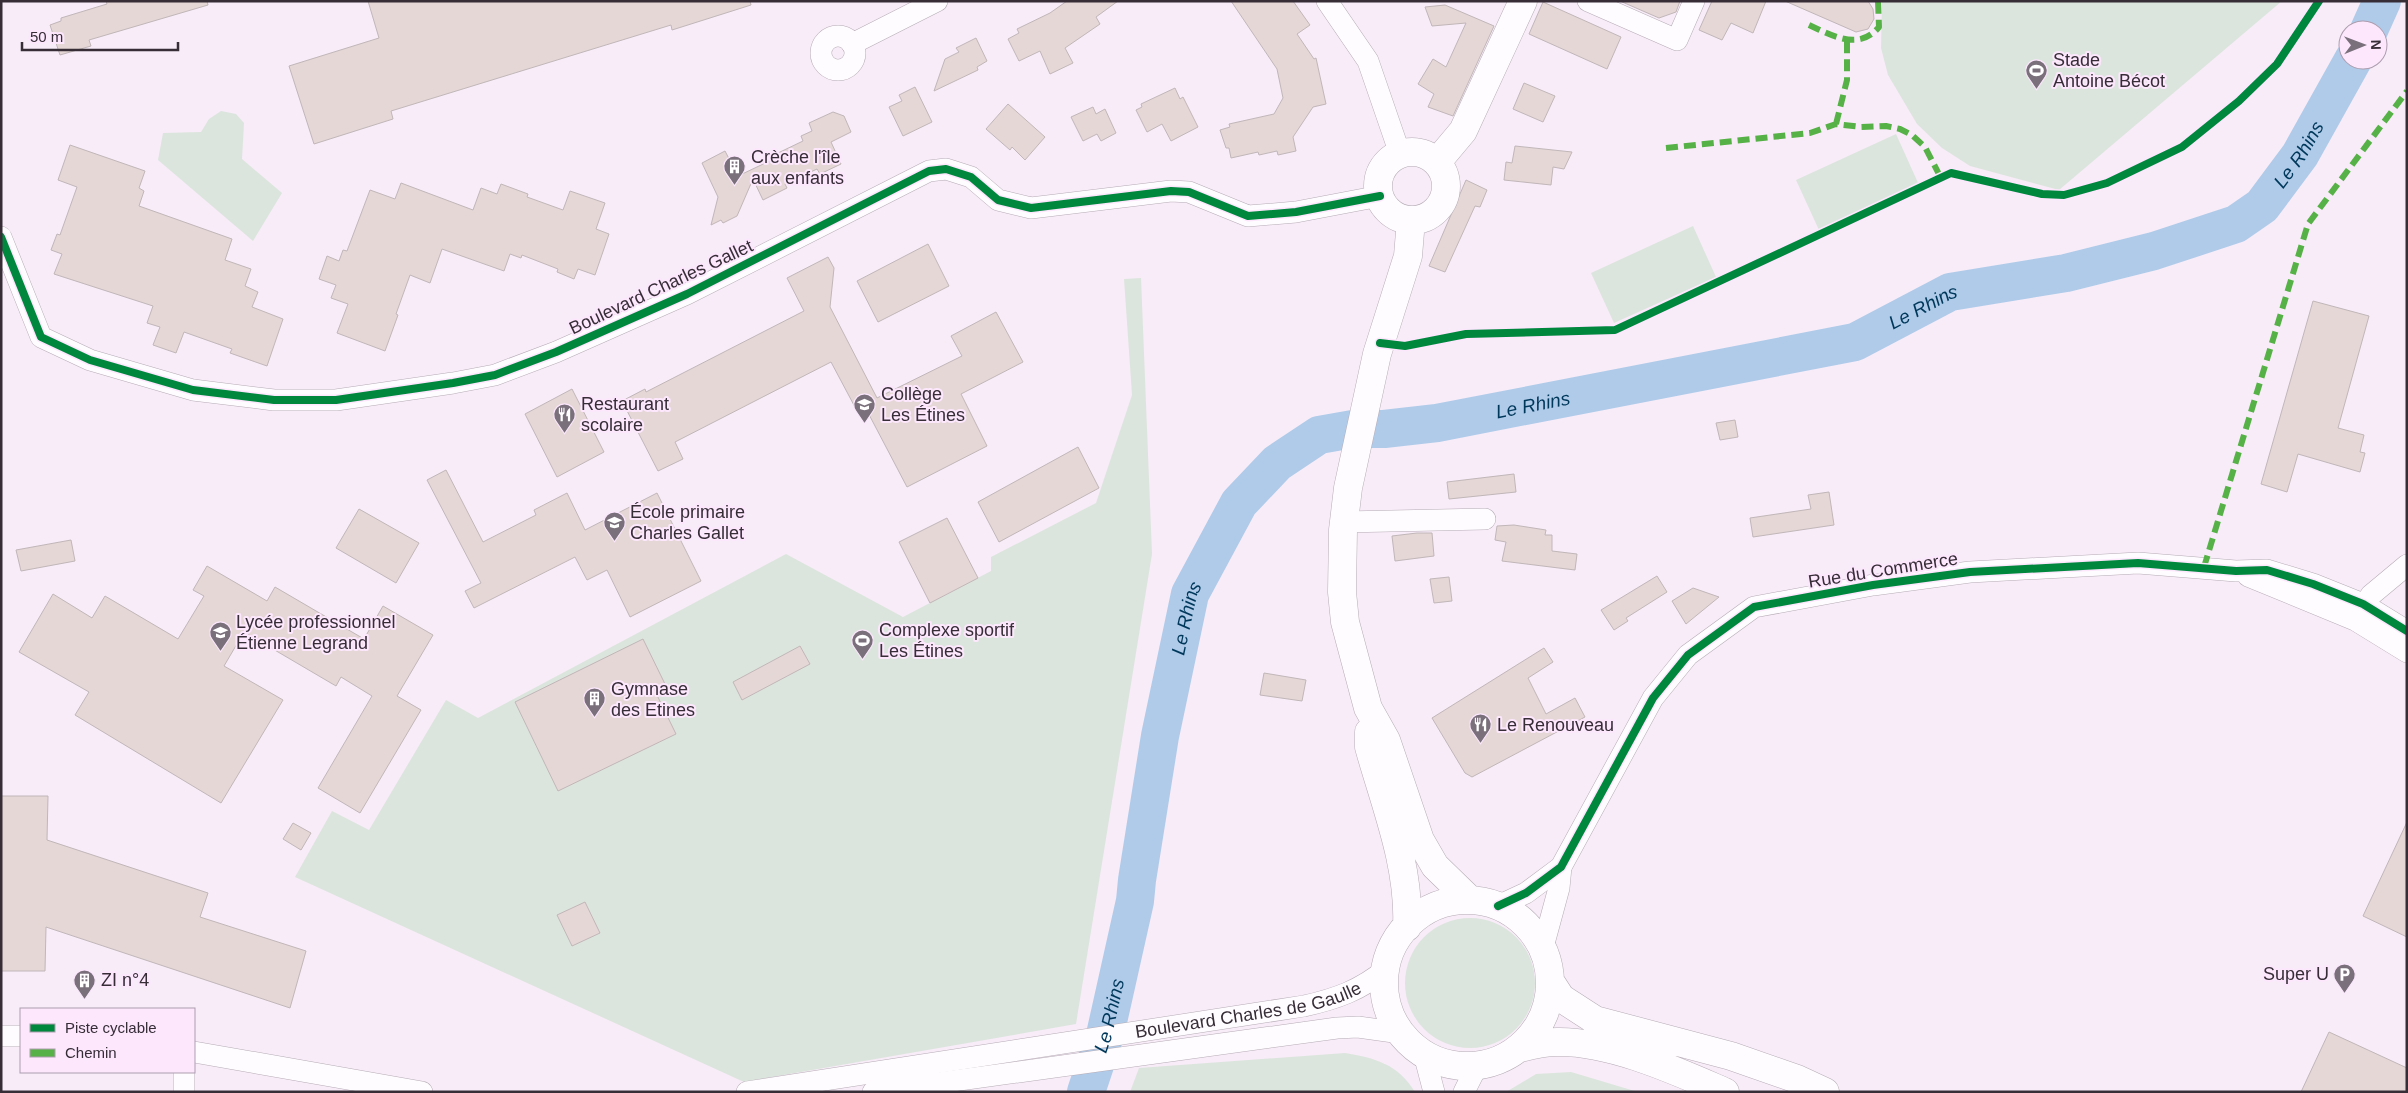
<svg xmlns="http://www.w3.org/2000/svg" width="2408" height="1093" viewBox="0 0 2408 1093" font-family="Arial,sans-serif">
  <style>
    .green { fill: #dce5dd }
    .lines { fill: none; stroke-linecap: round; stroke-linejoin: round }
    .river { stroke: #afcbe9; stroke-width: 38 }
    .building { fill: #e5d7d6; stroke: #c1b6b8 }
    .minor-casing { stroke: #b6acb6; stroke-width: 22 }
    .major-casing { stroke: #b6acb6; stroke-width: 29 }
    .minor { stroke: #fefcfe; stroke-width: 21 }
    .major { stroke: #fefcfe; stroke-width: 28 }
    .quiet { stroke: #56b246; stroke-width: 6; stroke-dasharray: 12 6; stroke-linecap: butt }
    .cycleway-casing { stroke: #fce7fd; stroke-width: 11 }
    .cycleway { stroke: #00873e; stroke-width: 8 }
    .labels { text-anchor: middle; stroke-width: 4; stroke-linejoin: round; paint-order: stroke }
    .poi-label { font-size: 18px; fill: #372d37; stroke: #fce7fd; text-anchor: start }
    .street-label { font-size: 18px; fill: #372d37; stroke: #fce7fd }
    .water-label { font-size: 19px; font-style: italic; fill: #00385b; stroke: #fce7fd }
  </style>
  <rect width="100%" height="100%" fill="#f7ecf8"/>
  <!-- green -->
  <path class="green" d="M 1882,1 L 2282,1 L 2059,190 L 1970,166 L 1942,148 L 1917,124 L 1888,75 L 1881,48 Z
    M 221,111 L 236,114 L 244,123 L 242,159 L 282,193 L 253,241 L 158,160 L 163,133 L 201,132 L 209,119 Z
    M 1896,134 L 1919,185 L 1819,230 L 1796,180 Z
    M 1693,226 L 1716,277 L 1614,323 L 1591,273 Z
    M 1141,278 L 1152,554 L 1076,1024 L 744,1082 L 295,877 L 332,811 L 369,830 L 446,700 L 478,718 L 786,554 L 903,617 L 991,571 L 991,557 L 1096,503 L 1132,395 L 1124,279 Z
    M1405 983a65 65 0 1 1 130 0a65 65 0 1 1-130 0Z
    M 1345,1053 C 1375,1058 1398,1064 1415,1092 L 1130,1092 L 1139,1068 Z
    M 1571,1072 L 1638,1092 L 1506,1092 L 1536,1074 Z"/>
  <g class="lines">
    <!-- river -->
    <g class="river">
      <path d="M 2369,30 L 2382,1"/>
      <path id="s1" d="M 1086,1092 L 1105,1035 L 1135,901 L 1137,880 L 1160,736 L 1190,594 L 1239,503 L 1277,463 L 1319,435 L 1353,429 L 1384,429 L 1437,423 L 1855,342 L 1950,292 L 2066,273 L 2154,251 L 2236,224 L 2262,206 L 2300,155 L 2353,60"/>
    </g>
  </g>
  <!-- building -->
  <path class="building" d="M 106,1 L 207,1 L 208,5 L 89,40 L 91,46 L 60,55 L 50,25 L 61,21 L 61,18 L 107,4 Z
    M 368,1 L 750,1 L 751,5 L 672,30 L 671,25 L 391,111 L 393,119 L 314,144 L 289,66 L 379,38 Z
    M 1067,1 L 1118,1 L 1096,17 L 1100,24 L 1065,48 L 1073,63 L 1050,74 L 1040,51 L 1019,61 L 1008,39 L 1019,33 L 1017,29 L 1050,13 Z
    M 1231,1 L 1293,1 L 1310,25 L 1297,34 L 1314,59 L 1316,58 L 1326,104 L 1313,107 L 1293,137 L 1296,151 L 1278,155 L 1277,151 L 1259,155 L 1258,152 L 1231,158 L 1229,148 L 1226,148 L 1220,130 L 1230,127 L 1229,124 L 1274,114 L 1283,98 L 1277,69 Z
    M 1620,1 L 1680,1 L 1676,12 L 1659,18 Z
    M 1712,1 L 1766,1 L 1753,33 L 1731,23 L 1722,40 L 1699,30 Z
    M 1785,1 L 1868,1 L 1873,9 L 1874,19 L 1868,29 L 1856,32 Z
    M 1543,2 L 1621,37 L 1607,69 L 1529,34 Z
    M 1445,5 L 1494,26 L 1453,116 L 1428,107 L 1434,94 L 1418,84 L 1433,59 L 1446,67 L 1466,23 L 1432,26 L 1425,7 Z
    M 976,38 L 987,61 L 977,67 L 978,70 L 934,91 L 945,59 L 959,52 L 956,48 Z
    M 1524,83 L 1555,96 L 1543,122 L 1513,109 Z
    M 915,87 L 932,122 L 903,136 L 889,107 L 902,101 L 899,95 Z
    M 1175,88 L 1180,99 L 1183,97 L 1198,127 L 1171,141 L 1162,124 L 1147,132 L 1136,110 L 1142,107 L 1141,104 Z
    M 1008,104 L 1045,137 L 1025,160 L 1012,147 L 1010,150 L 986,129 Z
    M 1093,107 L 1096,114 L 1105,109 L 1116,133 L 1101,141 L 1097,134 L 1083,141 L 1071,117 Z
    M 833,112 L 844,116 L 851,132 L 831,142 L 841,164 L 820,174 L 817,169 L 785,184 L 787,188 L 763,200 L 753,179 L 737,216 L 723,223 L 721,220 L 711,225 L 718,197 L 702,163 L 725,151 L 738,176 L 780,156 L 778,153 L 803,141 L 801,136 L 812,131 L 809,123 Z
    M 70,145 L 145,171 L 139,188 L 144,191 L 139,206 L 232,239 L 225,260 L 251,269 L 245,286 L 258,292 L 252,307 L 283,319 L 267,366 L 230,353 L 232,349 L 184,332 L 176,353 L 153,345 L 160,327 L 147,323 L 153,306 L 54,274 L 62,254 L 51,250 L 57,234 L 60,235 L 77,187 L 58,180 Z
    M 1515,146 L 1572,152 L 1564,169 L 1553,167 L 1551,185 L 1504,180 L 1506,162 L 1512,163 Z
    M 1466,180 L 1487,190 L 1480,207 L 1475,206 L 1445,272 L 1429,266 Z
    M 401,183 L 473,210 L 481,188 L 497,194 L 501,184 L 528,194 L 527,197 L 563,210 L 570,191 L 605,203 L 596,229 L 609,234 L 595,275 L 578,269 L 574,279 L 557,272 L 558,269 L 522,255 L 521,258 L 510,254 L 504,271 L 442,249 L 430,283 L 410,275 L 396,314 L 398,315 L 385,351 L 337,333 L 348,304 L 331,298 L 336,285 L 319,279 L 327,256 L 339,261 L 343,250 L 347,251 L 370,190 L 395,199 Z
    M 928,244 L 949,286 L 878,322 L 857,281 Z
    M 828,257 L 834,268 L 830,307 L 877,398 L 962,356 L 951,336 L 996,312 L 1023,362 L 961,394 L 987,446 L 907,487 L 864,405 L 856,409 L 831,362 L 675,442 L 683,459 L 658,471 L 622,401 L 645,389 L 646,392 L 804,311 L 787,278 Z
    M 2313,301 L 2369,316 L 2338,428 L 2364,435 L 2360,452 L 2365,453 L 2360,472 L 2298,454 L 2287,492 L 2261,484 Z
    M 572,389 L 604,452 L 557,477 L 525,414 Z
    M 1735,420 L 1738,437 L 1720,440 L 1716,423 Z
    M 1078,447 L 1099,488 L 999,542 L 978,502 Z
    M 446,470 L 483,542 L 536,515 L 534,510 L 567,493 L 585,530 L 657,493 L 701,581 L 630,617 L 607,570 L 587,580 L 575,557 L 474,608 L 465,591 L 481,583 L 427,480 Z
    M 1514,474 L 1516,492 L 1449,499 L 1447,482 Z
    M 1829,492 L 1834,525 L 1753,537 L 1750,518 L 1811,509 L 1808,495 Z
    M 359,509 L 419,543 L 396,583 L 336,548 Z
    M 947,518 L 978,578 L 930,603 L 899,542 Z
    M 1514,525 L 1546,530 L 1545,535 L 1552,535 L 1552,551 L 1577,554 L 1575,570 L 1502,561 L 1506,542 L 1495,540 L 1497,526 Z
    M 1417,533 L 1432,533 L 1434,556 L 1395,561 L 1392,536 Z
    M 71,540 L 75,561 L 21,571 L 16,550 Z
    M 207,566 L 267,601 L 275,587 L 364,639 L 383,606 L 433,635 L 397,696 L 421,710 L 360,813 L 318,788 L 372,696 L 341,677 L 336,686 L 244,632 L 224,666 L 283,700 L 221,803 L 75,715 L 89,692 L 19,652 L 53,594 L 92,618 L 105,596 L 178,639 L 204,596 L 193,590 Z
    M 1657,576 L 1667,592 L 1626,618 L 1628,621 L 1614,630 L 1601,610 Z
    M 1449,577 L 1452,601 L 1434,603 L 1430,579 Z
    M 1693,588 L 1719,597 L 1686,624 L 1672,601 Z
    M 643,639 L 665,684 L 654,689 L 676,734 L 558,791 L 515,702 Z
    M 800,646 L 810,664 L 742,700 L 733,682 Z
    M 1544,648 L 1553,662 L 1528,678 L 1546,714 L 1575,698 L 1585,717 L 1472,777 L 1465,773 L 1432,718 Z
    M 1264,673 L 1306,680 L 1302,701 L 1260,695 Z
    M 1,796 L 48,796 L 47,840 L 208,893 L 200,917 L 306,951 L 290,1008 L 46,927 L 45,971 L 1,971 Z
    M 2407,822 L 2407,937 L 2363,916 Z
    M 293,823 L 311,833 L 301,850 L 283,839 Z
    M 585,902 L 600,933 L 572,946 L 557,915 Z
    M 2329,1032 L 2407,1068 L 2407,1092 L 2301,1092 Z"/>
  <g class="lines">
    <defs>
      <g id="minor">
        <path d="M 1327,1 L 1368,61 L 1400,154"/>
        <path d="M 1588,1 L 1677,40 L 1694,1"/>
        <circle cx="838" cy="53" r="17"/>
        <path d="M 852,44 L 937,1"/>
        <path d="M 1,237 L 41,337 L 90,360 L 193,390 L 274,400 L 336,400 L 453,383 L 495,375 L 556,352 L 687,294 L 929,171 L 946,169 L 971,177 L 998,200 L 1031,208 L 1171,191 L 1189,192 L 1248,216 L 1296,212 L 1380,196"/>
        <path d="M 1344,522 L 1485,519"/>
        <path d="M 2248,576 L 2355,620 L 2407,652"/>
        <path d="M 2358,615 L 2371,595 L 2407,565"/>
        <path d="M 1498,906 L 1526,893 L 1561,867 L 1653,698 L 1688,655 L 1754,607 L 1873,585 L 1970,572 L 2138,563 L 2236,571 L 2267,570 L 2313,584 L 2363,604 L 2407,631"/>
        <path d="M 1543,947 L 1559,888 L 1561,867"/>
        <path d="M 1,1036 L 21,1036"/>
        <path d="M 194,1052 L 422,1092"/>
        <path d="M 1424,1054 L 1434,1092"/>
        <path d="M 184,1092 L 184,1072"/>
        <path id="s2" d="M 747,1092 L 1304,1006 C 1336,999 1361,990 1386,969"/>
        <path d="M 873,1092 L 1337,1028 L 1358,1027 L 1401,1033"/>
        <path d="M 1464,1092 L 1477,1066"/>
      </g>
      <path id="major" d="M1378 186a34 34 0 1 1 68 0a34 34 0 1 1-68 0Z
        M 1437,162 L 1463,131 L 1523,1
        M 1411,220 L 1408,256 L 1377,354 L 1348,488 L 1343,530 L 1342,592 L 1345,622 L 1368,708 L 1386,740 L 1420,840 L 1435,866 L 1470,900
        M 1369,732 L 1369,747 C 1385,805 1410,865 1407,927
        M1384 983a83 83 0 1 1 166 0a83 83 0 1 1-166 0Z
        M 1550,981 L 1561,998 L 1595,1020 L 1731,1056 L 1797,1079 L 1825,1092
        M 1520,1048 C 1532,1045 1545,1042 1557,1042 C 1611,1041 1676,1071 1725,1092"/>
    </defs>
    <!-- minor casing -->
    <use href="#minor" class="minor-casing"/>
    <!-- major casing -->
    <use href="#major" class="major-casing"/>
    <!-- minor -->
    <use href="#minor" class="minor"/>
    <!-- major -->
    <use href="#major" class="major"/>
    <!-- quiet -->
    <path class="quiet" d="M 1809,25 C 1833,36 1859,51 1879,27 L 1878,1
      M 1836,124 L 1847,80 L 1847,39
      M 1666,148 L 1810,133 L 1836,124 L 1861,127 L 1886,126 L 1900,129 L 1912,135 L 1925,147 L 1941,178
      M 2204,567 L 2308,224 L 2407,91"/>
    <defs>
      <path id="cycleway" d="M 1,237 L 41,337 L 90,360 L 193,390 L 274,400 L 336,400 L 453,383 L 495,375 L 556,352 L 687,294 L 929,171 L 946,169 L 971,177 L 998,200 L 1031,208 L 1171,191 L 1189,192 L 1248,216 L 1296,212 L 1380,196
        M 1380,343 L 1405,346 L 1466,334 L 1615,330 L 1951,173 L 2042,194 L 2064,195 L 2107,183 L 2182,147 L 2239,101 L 2277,64 L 2319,1
        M 1498,906 L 1526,893 L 1561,867 L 1653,698 L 1688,655 L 1754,607 L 1873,585 L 1970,572 L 2138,563 L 2236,571 L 2267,570 L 2313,584 L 2363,604 L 2407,631"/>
    </defs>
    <!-- cycleway casing -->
    <use href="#cycleway" class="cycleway-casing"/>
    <!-- cycleway -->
    <use href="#cycleway" class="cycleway"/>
  </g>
  <!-- icons -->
  <defs>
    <symbol id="stadium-pin" viewBox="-11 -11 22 30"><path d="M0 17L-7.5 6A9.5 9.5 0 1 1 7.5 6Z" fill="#7a707b" stroke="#fce7fd"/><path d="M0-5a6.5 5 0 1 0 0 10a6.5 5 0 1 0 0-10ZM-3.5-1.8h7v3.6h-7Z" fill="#fff"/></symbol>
    <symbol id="building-pin" viewBox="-11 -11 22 30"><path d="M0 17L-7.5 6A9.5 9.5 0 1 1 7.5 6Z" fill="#7a707b" stroke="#fce7fd"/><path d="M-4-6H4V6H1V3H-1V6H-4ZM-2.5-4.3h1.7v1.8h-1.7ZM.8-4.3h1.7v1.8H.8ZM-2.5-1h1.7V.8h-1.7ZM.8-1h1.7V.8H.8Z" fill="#fff"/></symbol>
    <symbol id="school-pin" viewBox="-11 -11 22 30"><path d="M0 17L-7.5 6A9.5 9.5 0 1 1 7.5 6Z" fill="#7a707b" stroke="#fce7fd"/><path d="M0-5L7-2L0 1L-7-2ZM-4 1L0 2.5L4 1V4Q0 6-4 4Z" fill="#fff"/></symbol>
    <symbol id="restaurant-pin" viewBox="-11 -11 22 30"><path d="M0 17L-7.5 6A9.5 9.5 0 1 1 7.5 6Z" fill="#7a707b" stroke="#fce7fd"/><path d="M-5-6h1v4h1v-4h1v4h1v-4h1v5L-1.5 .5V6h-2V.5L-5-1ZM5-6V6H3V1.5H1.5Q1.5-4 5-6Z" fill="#fff"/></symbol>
    <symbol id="parking-pin" viewBox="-11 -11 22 30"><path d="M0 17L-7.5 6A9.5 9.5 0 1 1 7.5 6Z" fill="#7a707b" stroke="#fce7fd"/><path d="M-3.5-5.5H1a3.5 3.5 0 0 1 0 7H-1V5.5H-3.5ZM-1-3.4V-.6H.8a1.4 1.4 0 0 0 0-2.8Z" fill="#fff"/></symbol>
  </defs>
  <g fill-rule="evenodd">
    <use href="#stadium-pin" x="2024" y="58" width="25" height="34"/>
    <use href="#building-pin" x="722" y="154" width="25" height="34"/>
    <use href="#school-pin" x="852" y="392" width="25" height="34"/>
    <use href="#restaurant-pin" x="552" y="402" width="25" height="34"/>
    <use href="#school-pin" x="602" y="510" width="25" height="34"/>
    <use href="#school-pin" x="208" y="620" width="25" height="34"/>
    <use href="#stadium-pin" x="850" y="628" width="25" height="34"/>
    <use href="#building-pin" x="582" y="686" width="25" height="34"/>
    <use href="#restaurant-pin" x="1468" y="712" width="25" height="34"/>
    <use href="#parking-pin" x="2332" y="962" width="25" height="34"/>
    <use href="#building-pin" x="72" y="968" width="25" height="34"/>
  </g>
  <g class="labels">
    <!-- poi labels -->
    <g class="poi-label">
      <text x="2053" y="66">Stade<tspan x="2053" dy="21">Antoine Bécot</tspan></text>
      <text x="751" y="163">Crèche l'île<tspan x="751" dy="21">aux enfants</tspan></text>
      <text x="881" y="400">Collège<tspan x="881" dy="21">Les Étines</tspan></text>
      <text x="581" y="410">Restaurant<tspan x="581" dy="21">scolaire</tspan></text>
      <text x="630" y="518">École primaire<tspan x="630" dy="21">Charles Gallet</tspan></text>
      <text x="236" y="628">Lycée professionnel<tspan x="236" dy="21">Étienne Legrand</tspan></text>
      <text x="879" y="636">Complexe sportif<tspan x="879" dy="21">Les Étines</tspan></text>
      <text x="611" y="695">Gymnase<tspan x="611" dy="21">des Etines</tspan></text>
      <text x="1497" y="731">Le Renouveau</text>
      <text x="2329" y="980" text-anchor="end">Super U</text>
      <text x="101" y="986">ZI n°4</text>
    </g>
    <!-- street labels -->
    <g class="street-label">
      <text transform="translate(661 287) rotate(-25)" y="6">Boulevard Charles Gallet</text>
      <text transform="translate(1883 570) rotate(-9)" y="6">Rue du Commerce</text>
      <text dy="6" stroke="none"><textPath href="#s2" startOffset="508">Boulevard Charles de Gaulle</textPath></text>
    </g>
    <!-- water labels -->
    <g class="water-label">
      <text dy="7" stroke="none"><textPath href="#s1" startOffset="1760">Le Rhins</textPath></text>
      <text dy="7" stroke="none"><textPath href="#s1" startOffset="1340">Le Rhins</textPath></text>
      <text dy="7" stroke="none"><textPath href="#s1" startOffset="935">Le Rhins</textPath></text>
      <text dy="7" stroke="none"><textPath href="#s1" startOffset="485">Le Rhins</textPath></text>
      <text dy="7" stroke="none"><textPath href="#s1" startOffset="80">Le Rhins</textPath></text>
    </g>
  </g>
  <!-- border -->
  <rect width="2408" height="1093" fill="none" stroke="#372d37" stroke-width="5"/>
  <!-- legend -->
  <rect x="20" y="1008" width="175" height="65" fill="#fce7fd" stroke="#ad9dae"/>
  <rect x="30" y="1024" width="25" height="8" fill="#00873e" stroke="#ad9dae"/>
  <text x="65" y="1033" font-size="15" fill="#372d37">Piste cyclable</text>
  <rect x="30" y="1049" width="25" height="8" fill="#56b246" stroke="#ad9dae"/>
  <text x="65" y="1058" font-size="15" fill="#372d37">Chemin</text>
  <!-- north arrow -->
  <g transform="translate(2363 45) rotate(89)"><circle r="24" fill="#fce7fd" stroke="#ad9dae"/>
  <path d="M0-4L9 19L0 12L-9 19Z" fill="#7a707b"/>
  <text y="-8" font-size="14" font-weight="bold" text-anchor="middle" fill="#372d37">N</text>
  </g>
  <!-- scale -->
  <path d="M22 42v8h156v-8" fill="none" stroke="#372d37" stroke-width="2.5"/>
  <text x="30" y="42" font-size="15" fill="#372d37" stroke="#fce7fd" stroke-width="4" paint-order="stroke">50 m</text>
</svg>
